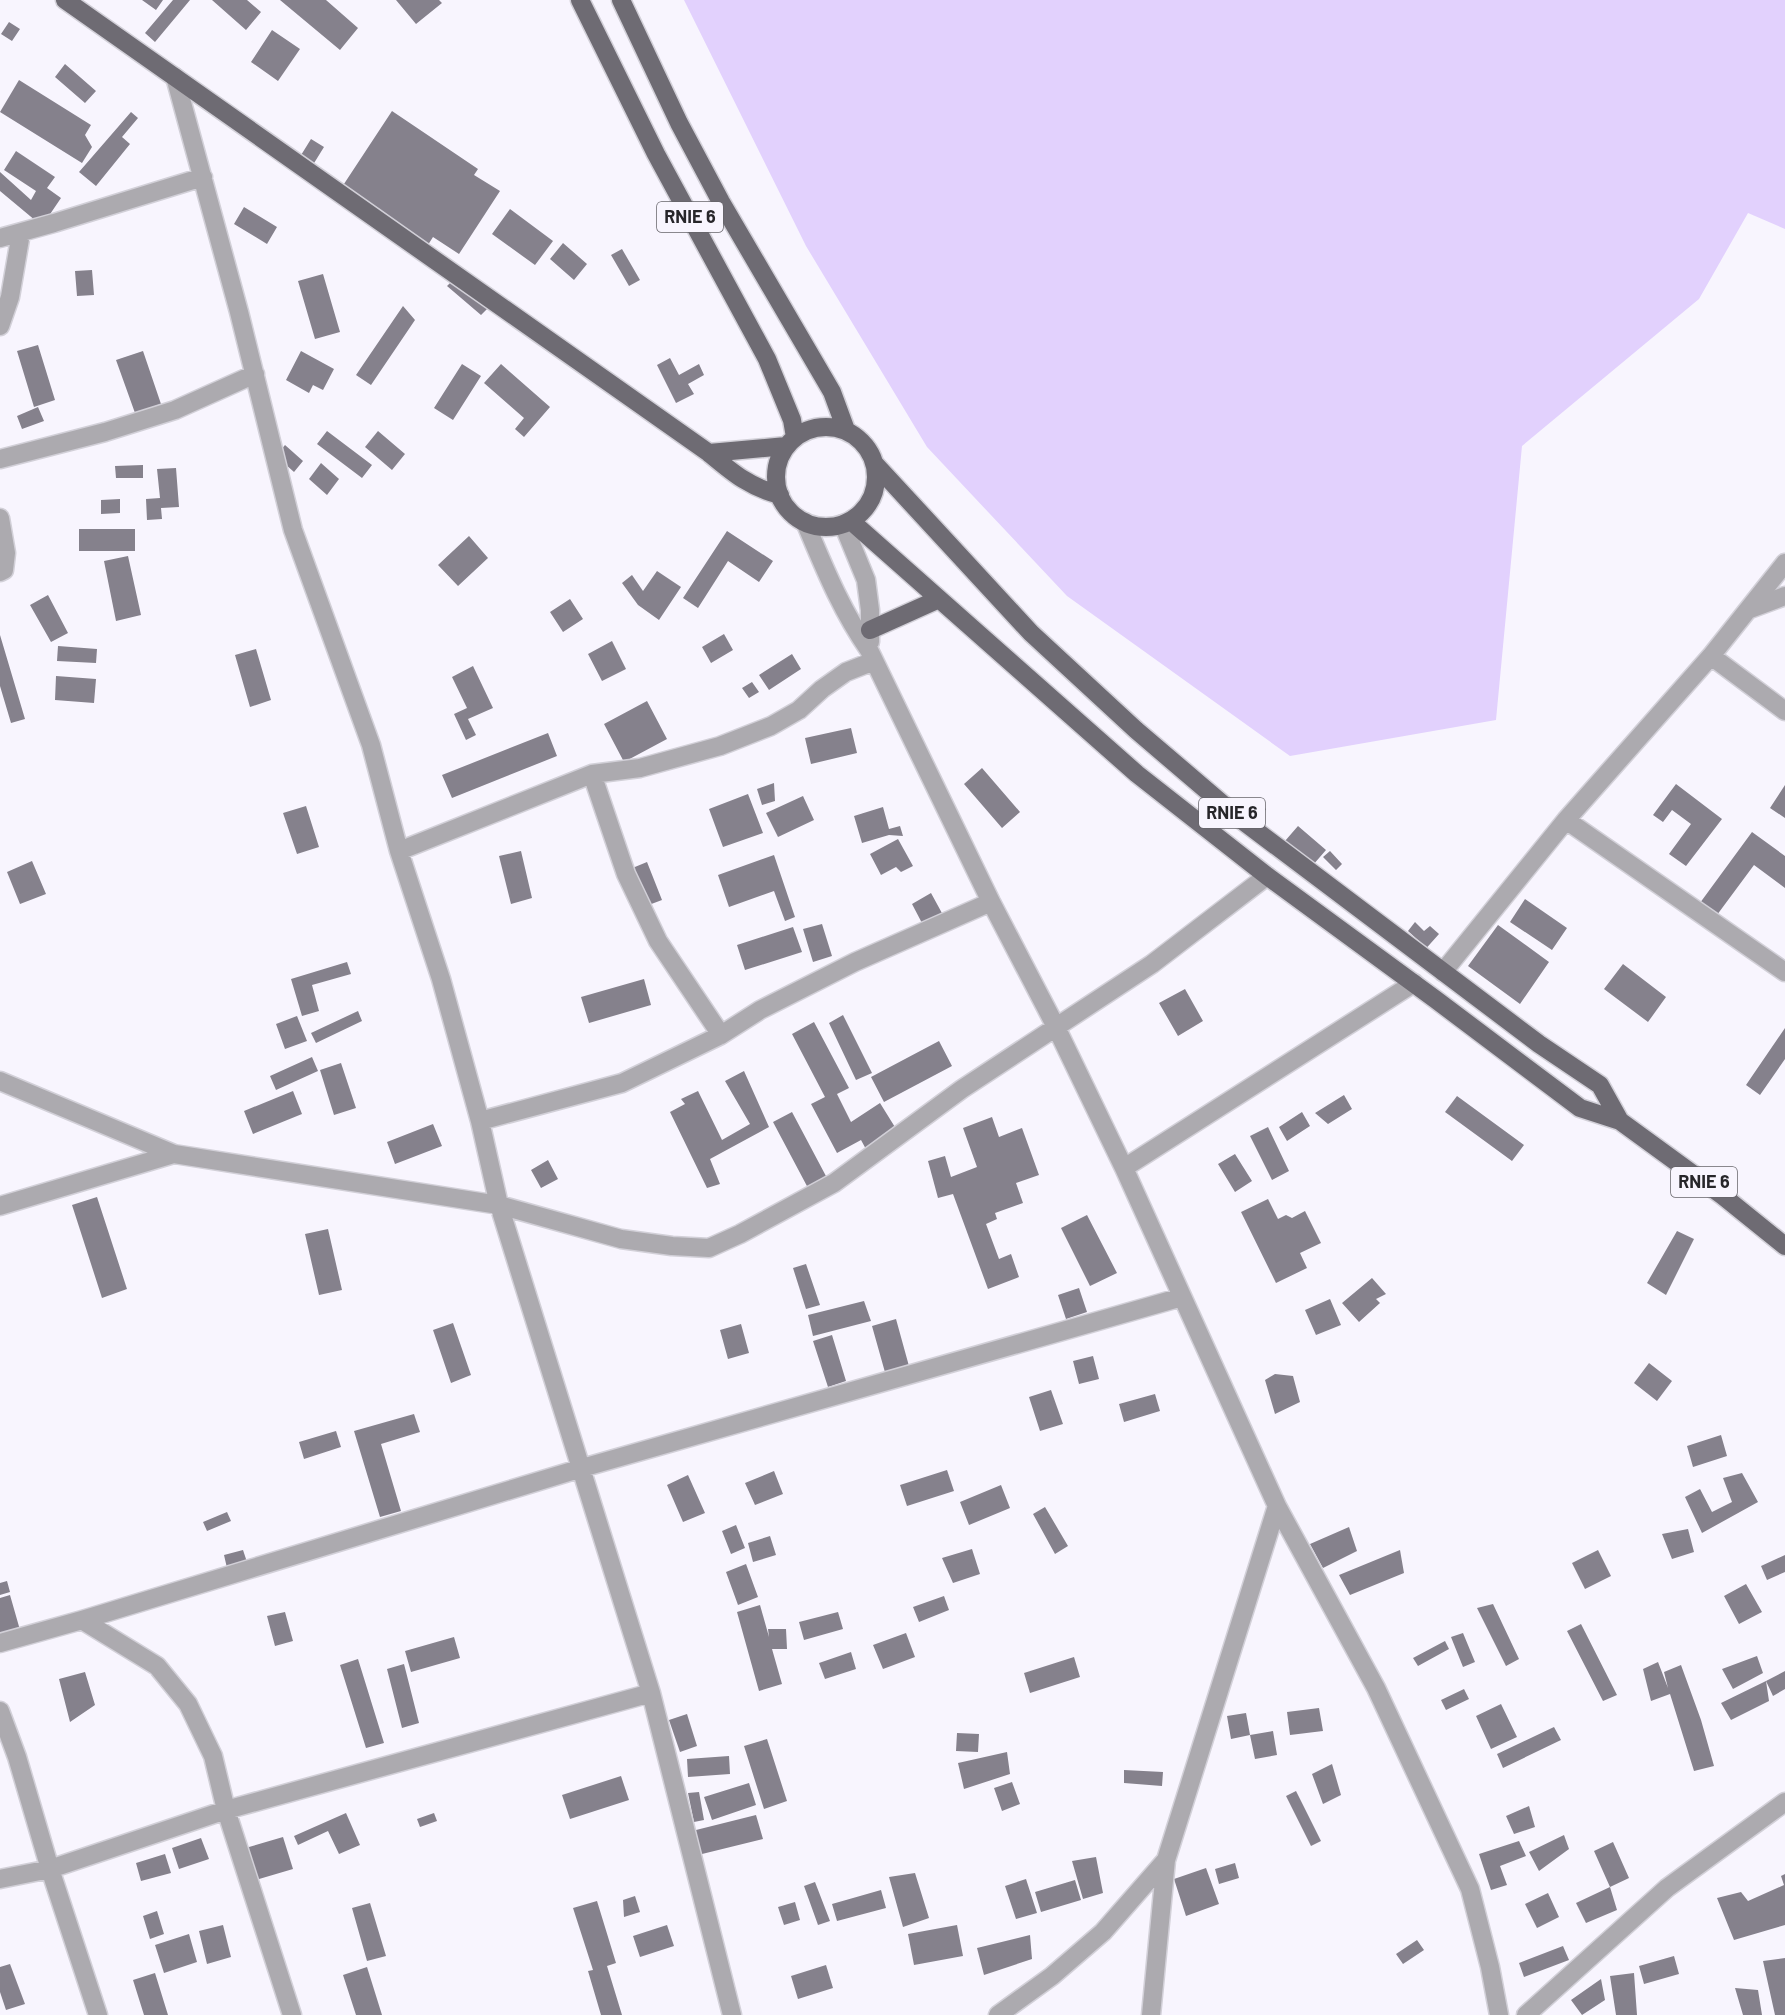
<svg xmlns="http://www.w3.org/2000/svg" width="1785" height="2015" viewBox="0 0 1785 2015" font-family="Barlow,sans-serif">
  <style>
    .green { fill: #e2d1fd }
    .building { fill: #85818c }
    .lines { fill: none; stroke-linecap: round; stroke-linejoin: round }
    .minor-casing { stroke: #d2d0d8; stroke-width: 21 }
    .major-casing { stroke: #d2d0d8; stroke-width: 21 }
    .minor { stroke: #acaaaf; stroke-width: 18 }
    .major { stroke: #6e6b73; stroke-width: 18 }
    .labels { text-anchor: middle; stroke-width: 5; stroke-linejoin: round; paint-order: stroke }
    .shield { fill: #f8f5fe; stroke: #66646a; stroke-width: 1.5 }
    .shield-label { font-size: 18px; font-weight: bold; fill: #27262a }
  </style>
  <rect width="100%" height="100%" fill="#f8f5fe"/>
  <!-- green -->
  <path class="green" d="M 684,0 L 1785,0 L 1785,229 L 1748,213 L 1699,299 L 1522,446 L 1496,720 L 1290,756 L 1067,596 L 927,447 L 806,246 Z"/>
  <!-- building -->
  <path class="building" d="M 142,0 L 163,0 L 156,10 Z
    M 173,0 L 190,0 L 155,42 L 145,33 Z
    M 212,0 L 247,0 L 261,12 L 246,30 Z
    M 280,0 L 326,0 L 358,28 L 340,50 Z
    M 396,0 L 439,0 L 442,3 L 416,24 Z
    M 9,22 L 20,29 L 12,41 L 1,34 Z
    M 272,30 L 300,49 L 278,81 L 251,62 Z
    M 65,64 L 96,91 L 85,103 L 55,77 Z
    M 19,80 L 91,125 L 85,135 L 92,147 L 82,163 L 0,112 Z
    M 392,111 L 478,169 L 474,175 L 500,191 L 459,254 L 433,237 L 426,248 L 340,190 Z
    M 131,112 L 138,118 L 122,137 L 130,144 L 96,186 L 79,172 Z
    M 311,139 L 324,147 L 311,168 L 298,160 Z
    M 16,151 L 55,177 L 47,188 L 61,198 L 42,226 L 0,191 L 0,172 L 31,200 L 36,191 L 4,170 Z
    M 244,207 L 277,227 L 267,244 L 234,224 Z
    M 510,209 L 553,241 L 535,265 L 492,234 Z
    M 563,243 L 587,264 L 574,280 L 550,259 Z
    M 622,249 L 640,280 L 629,286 L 611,255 Z
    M 92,270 L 94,295 L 77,296 L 75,271 Z
    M 323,274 L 340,332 L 315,339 L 298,281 Z
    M 454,279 L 488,308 L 481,315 L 447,286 Z
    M 403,306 L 415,320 L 371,385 L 356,375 Z
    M 38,345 L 55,400 L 34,407 L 17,351 Z
    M 143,351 L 161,404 L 135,413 L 116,360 Z
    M 301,351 L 334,369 L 323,390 L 313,385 L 309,393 L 286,380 Z
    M 670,358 L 679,375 L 699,364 L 704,375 L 688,384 L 694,394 L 676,403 L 657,365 Z
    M 462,364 L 481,376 L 453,420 L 434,408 Z
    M 501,364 L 550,407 L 524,437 L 515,429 L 524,418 L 484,383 Z
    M 38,407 L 44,421 L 22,429 L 17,416 Z
    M 327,431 L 372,465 L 362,478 L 317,444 Z
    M 378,431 L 405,454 L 392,470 L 365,447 Z
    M 285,445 L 303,461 L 294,472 L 276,456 Z
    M 321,463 L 339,479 L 327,495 L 309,479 Z
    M 143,465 L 143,478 L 116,478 L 115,466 Z
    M 176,468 L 179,507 L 161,508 L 162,519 L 147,520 L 146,499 L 160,498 L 157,469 Z
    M 120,499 L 120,513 L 101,514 L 101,500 Z
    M 79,529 L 135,529 L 135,551 L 79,551 Z
    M 727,531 L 773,561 L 759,582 L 728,561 L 698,608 L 683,598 Z
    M 469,536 L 488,558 L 458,586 L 438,565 Z
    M 128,556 L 141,615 L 116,621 L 104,561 Z
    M 657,571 L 681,587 L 659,620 L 638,605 L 622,583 L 632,575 L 643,591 Z
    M 48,595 L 68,633 L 51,642 L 30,605 Z
    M 570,599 L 583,619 L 563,632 L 550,612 Z
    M 724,634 L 733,650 L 711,663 L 702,647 Z
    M 0,635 L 25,719 L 11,723 L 0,686 Z
    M 612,641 L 626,669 L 602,681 L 588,654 Z
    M 58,646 L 97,649 L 96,663 L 57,661 Z
    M 256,649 L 271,700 L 250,707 L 235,655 Z
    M 792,654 L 801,669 L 769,690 L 759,675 Z
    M 473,666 L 493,708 L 468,719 L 476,735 L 466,740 L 454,714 L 467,708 L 452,677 Z
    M 56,676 L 96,679 L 94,703 L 55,700 Z
    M 752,682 L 759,692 L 749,698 L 742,688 Z
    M 647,701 L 667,739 L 624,762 L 604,724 Z
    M 851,728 L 857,753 L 811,764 L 805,738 Z
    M 548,733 L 557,756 L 452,798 L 442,775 Z
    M 982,768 L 1020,812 L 1002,828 L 964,784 Z
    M 774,783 L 775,801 L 762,805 L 757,789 Z
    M 1676,784 L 1722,819 L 1686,866 L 1669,854 L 1691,824 L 1672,810 L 1663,822 L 1653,815 Z
    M 1785,785 L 1785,818 L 1770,808 Z
    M 748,794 L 763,833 L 723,847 L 709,809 Z
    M 803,796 L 814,820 L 778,837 L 766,813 Z
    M 1257,803 L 1266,809 L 1256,824 L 1248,818 Z
    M 306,806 L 319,847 L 297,854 L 283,813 Z
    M 883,807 L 889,829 L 900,826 L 903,836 L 889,835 L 862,843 L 854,816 Z
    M 1298,826 L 1326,850 L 1313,865 L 1285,841 Z
    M 1752,832 L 1785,856 L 1785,888 L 1754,865 L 1714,919 L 1697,907 Z
    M 898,839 L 913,866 L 901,872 L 896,867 L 881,875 L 870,854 Z
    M 521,851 L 532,898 L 511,904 L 499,856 Z
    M 1330,851 L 1342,864 L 1336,870 L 1323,857 Z
    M 774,855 L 795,917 L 785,921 L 774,891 L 729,907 L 718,875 Z
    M 32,861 L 46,894 L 20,904 L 7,872 Z
    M 647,862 L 662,900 L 646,906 L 630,869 Z
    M 931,893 L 943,915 L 923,925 L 912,904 Z
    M 1525,899 L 1567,928 L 1552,950 L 1510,922 Z
    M 1415,922 L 1424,931 L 1430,926 L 1439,934 L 1422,953 L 1415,946 L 1419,941 L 1408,931 Z
    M 822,924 L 832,956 L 813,962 L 803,929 Z
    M 1498,925 L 1549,962 L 1520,1004 L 1468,966 Z
    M 793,927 L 802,952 L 745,970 L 737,945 Z
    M 347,962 L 351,974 L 312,985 L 319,1011 L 302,1016 L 291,979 Z
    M 1623,964 L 1666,997 L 1648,1022 L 1604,989 Z
    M 644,979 L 651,1005 L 589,1023 L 581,997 Z
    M 1185,989 L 1203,1021 L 1178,1036 L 1159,1003 Z
    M 358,1011 L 362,1021 L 316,1043 L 311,1033 Z
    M 843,1015 L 872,1073 L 856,1080 L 829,1023 Z
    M 297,1016 L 307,1041 L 285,1049 L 276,1024 Z
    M 814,1022 L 849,1088 L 837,1094 L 851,1122 L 880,1103 L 898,1132 L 867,1151 L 861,1140 L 837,1153 L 811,1104 L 825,1097 L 792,1034 Z
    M 1785,1028 L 1785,1059 L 1760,1095 L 1746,1085 Z
    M 939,1041 L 952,1066 L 884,1102 L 871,1077 Z
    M 312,1057 L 318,1071 L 276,1090 L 270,1076 Z
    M 341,1063 L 356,1108 L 334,1115 L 320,1070 Z
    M 744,1071 L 769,1127 L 710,1159 L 720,1184 L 707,1188 L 670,1112 L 685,1104 L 681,1099 L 698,1091 L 722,1140 L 750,1124 L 725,1081 Z
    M 293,1091 L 302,1114 L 253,1134 L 244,1111 Z
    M 1344,1095 L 1352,1109 L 1328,1124 L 1315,1113 Z
    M 1457,1096 L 1524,1145 L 1512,1161 L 1445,1112 Z
    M 792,1112 L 827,1178 L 808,1188 L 773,1122 Z
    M 1302,1112 L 1310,1126 L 1287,1141 L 1279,1127 Z
    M 992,1117 L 999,1137 L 1022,1128 L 1039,1175 L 1016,1183 L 1023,1203 L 995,1213 L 997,1219 L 986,1224 L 999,1259 L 1011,1254 L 1019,1277 L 988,1289 L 953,1194 L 938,1198 L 928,1161 L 945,1156 L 951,1177 L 977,1167 L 963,1128 Z
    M 433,1124 L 442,1146 L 395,1164 L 387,1142 Z
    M 1268,1127 L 1289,1171 L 1272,1180 L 1250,1136 Z
    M 1235,1154 L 1252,1181 L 1235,1192 L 1218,1164 Z
    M 548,1160 L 558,1179 L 541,1188 L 531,1170 Z
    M 97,1197 L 127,1289 L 102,1298 L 72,1205 Z
    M 1268,1199 L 1278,1219 L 1286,1215 L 1292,1218 L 1305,1211 L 1321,1243 L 1300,1253 L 1307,1268 L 1276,1283 L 1241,1212 Z
    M 1087,1215 L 1117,1273 L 1090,1286 L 1061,1228 Z
    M 328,1229 L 342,1290 L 319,1295 L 305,1234 Z
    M 1677,1231 L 1694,1239 L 1666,1295 L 1647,1283 Z
    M 806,1264 L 820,1305 L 806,1309 L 793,1268 Z
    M 1372,1278 L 1386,1294 L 1376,1299 L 1380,1303 L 1359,1322 L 1342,1303 Z
    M 1079,1288 L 1087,1312 L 1066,1319 L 1058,1295 Z
    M 1330,1299 L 1341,1325 L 1316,1335 L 1305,1310 Z
    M 864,1301 L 871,1321 L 813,1336 L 808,1315 Z
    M 896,1319 L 912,1377 L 888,1383 L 872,1326 Z
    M 453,1323 L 471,1375 L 451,1383 L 433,1330 Z
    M 741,1324 L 749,1353 L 728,1359 L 720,1330 Z
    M 832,1335 L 846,1381 L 828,1387 L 813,1341 Z
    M 1093,1356 L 1099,1379 L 1079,1384 L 1073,1361 Z
    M 1649,1363 L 1672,1381 L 1657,1401 L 1634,1383 Z
    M 1275,1374 L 1293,1376 L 1300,1402 L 1275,1414 L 1265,1380 Z
    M 1051,1390 L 1063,1424 L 1040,1431 L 1029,1397 Z
    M 1155,1394 L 1160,1411 L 1124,1422 L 1119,1404 Z
    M 414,1414 L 420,1432 L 381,1444 L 401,1511 L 380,1517 L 354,1431 Z
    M 336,1431 L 341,1447 L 304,1459 L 299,1442 Z
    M 1721,1435 L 1727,1456 L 1693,1467 L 1687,1446 Z
    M 947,1470 L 954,1491 L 907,1506 L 900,1485 Z
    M 774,1471 L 783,1494 L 755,1505 L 745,1483 Z
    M 1742,1473 L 1758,1502 L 1702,1533 L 1685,1497 L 1700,1489 L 1712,1512 L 1732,1502 L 1723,1478 Z
    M 688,1475 L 705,1513 L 683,1522 L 667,1485 Z
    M 1001,1485 L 1010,1508 L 969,1525 L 960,1502 Z
    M 1045,1507 L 1068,1546 L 1055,1554 L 1033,1514 Z
    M 227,1512 L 231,1521 L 207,1531 L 203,1522 Z
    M 736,1525 L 745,1548 L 731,1554 L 722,1531 Z
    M 1349,1527 L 1357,1551 L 1323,1568 L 1310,1544 Z
    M 1688,1529 L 1694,1552 L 1672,1559 L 1662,1534 Z
    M 770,1536 L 776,1555 L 753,1562 L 748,1543 Z
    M 972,1549 L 980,1574 L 953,1583 L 942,1558 Z
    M 243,1550 L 247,1562 L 227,1568 L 224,1555 Z
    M 1400,1550 L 1404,1573 L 1350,1595 L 1339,1575 Z
    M 1598,1550 L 1611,1576 L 1585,1589 L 1572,1563 Z
    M 1785,1555 L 1785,1572 L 1767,1580 L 1761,1566 Z
    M 746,1564 L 758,1597 L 738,1605 L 726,1572 Z
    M 7,1581 L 10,1592 L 0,1595 L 0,1583 Z
    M 1746,1584 L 1762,1612 L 1739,1624 L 1724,1596 Z
    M 10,1595 L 20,1630 L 0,1635 L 0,1598 Z
    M 944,1596 L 949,1610 L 919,1622 L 913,1607 Z
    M 1493,1604 L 1519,1659 L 1506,1666 L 1477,1608 Z
    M 760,1605 L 769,1637 L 768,1629 L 786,1629 L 787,1649 L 772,1649 L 782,1684 L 759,1691 L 737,1612 Z
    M 285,1612 L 293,1641 L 275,1646 L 267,1616 Z
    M 838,1612 L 843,1629 L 804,1640 L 799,1622 Z
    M 1581,1624 L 1617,1695 L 1603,1701 L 1567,1631 Z
    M 906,1633 L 915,1657 L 883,1669 L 873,1645 Z
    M 1463,1633 L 1475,1662 L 1463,1667 L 1451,1637 Z
    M 454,1637 L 460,1658 L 411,1672 L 405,1651 Z
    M 1445,1641 L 1449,1649 L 1418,1666 L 1413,1658 Z
    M 851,1652 L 856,1669 L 825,1679 L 819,1663 Z
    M 1757,1656 L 1763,1673 L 1733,1689 L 1722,1669 Z
    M 1074,1657 L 1080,1677 L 1030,1693 L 1024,1673 Z
    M 358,1659 L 384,1743 L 366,1748 L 340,1665 Z
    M 1658,1662 L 1668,1688 L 1664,1672 L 1681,1665 L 1701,1720 L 1714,1766 L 1694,1771 L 1670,1694 L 1651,1701 L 1643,1669 Z
    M 404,1664 L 419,1723 L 402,1728 L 387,1669 Z
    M 1785,1671 L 1785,1689 L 1773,1696 L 1766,1681 Z
    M 85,1672 L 95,1705 L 70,1722 L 59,1679 Z
    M 1766,1681 L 1769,1701 L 1731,1720 L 1721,1703 Z
    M 1464,1689 L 1469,1699 L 1446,1710 L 1441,1700 Z
    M 1501,1704 L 1517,1737 L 1491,1749 L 1476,1716 Z
    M 1319,1708 L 1323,1731 L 1290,1735 L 1287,1712 Z
    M 1246,1713 L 1250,1735 L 1273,1731 L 1277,1755 L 1255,1759 L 1250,1735 L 1231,1739 L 1227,1716 Z
    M 687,1714 L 697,1746 L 680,1752 L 669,1720 Z
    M 1554,1727 L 1561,1740 L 1503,1768 L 1497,1754 Z
    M 957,1733 L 979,1734 L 978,1752 L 956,1751 Z
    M 767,1739 L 787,1801 L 764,1809 L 744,1746 Z
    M 1007,1752 L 1010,1774 L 964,1789 L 958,1763 Z
    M 729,1756 L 730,1774 L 688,1777 L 687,1759 Z
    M 1332,1764 L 1341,1795 L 1323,1804 L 1312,1774 Z
    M 1124,1770 L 1163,1772 L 1162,1786 L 1124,1783 Z
    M 621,1776 L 629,1800 L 570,1819 L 562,1795 Z
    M 1012,1782 L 1020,1804 L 1002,1811 L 994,1788 Z
    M 749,1783 L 756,1805 L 712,1820 L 704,1797 Z
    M 1296,1791 L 1321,1841 L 1311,1846 L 1286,1796 Z
    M 699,1792 L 704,1820 L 694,1822 L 688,1793 Z
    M 1529,1806 L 1535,1827 L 1514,1834 L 1506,1816 Z
    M 346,1813 L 360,1845 L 339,1854 L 328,1831 L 298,1845 L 294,1836 Z
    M 434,1813 L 437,1821 L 420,1827 L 417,1819 Z
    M 756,1815 L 763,1839 L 698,1855 L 692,1831 Z
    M 1564,1835 L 1569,1849 L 1539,1871 L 1529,1852 Z
    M 283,1837 L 293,1869 L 252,1881 L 242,1849 Z
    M 201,1838 L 209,1859 L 179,1869 L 172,1848 Z
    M 1519,1841 L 1526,1856 L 1500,1866 L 1507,1885 L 1491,1890 L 1479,1854 Z
    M 1613,1842 L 1629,1878 L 1610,1887 L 1594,1851 Z
    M 165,1854 L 171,1873 L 141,1881 L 136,1863 Z
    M 1096,1857 L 1103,1893 L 1083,1899 L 1072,1861 Z
    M 1235,1863 L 1239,1878 L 1219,1884 L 1215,1869 Z
    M 1206,1868 L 1219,1904 L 1186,1916 L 1174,1879 Z
    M 915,1873 L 929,1918 L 903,1927 L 889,1877 Z
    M 1785,1874 L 1785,1925 L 1734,1940 L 1717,1898 L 1741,1892 L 1748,1901 L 1784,1885 L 1781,1876 Z
    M 1026,1879 L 1037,1913 L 1016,1919 L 1005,1886 Z
    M 1075,1880 L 1081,1900 L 1041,1912 L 1035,1892 Z
    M 815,1882 L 830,1921 L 818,1925 L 804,1886 Z
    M 1610,1887 L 1617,1910 L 1586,1923 L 1576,1903 Z
    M 881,1890 L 886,1908 L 837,1921 L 832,1904 Z
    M 1548,1893 L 1559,1917 L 1537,1928 L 1525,1904 Z
    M 635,1896 L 640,1912 L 624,1917 L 623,1900 Z
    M 597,1901 L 616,1963 L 607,1966 L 622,2015 L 601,2015 L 588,1971 L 593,1970 L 573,1908 Z
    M 795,1902 L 800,1920 L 784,1925 L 778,1907 Z
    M 370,1903 L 386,1956 L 367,1961 L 352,1908 Z
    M 157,1911 L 164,1934 L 150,1939 L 143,1916 Z
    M 223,1925 L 231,1957 L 207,1964 L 199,1931 Z
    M 667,1925 L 674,1946 L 640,1957 L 633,1936 Z
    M 957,1925 L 963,1956 L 914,1965 L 908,1934 Z
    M 189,1934 L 197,1962 L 164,1973 L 155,1945 Z
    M 1030,1935 L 1032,1959 L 984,1975 L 977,1948 Z
    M 1417,1940 L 1424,1950 L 1403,1964 L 1396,1954 Z
    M 1563,1946 L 1569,1960 L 1524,1977 L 1519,1963 Z
    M 1674,1956 L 1679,1974 L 1644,1984 L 1639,1966 Z
    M 1785,1958 L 1785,2015 L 1775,2015 L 1763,1961 Z
    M 10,1964 L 25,2004 L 6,2010 L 0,1992 L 0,1967 Z
    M 826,1965 L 833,1988 L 798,1999 L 791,1976 Z
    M 367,1967 L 382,2015 L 356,2015 L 343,1975 Z
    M 155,1973 L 168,2015 L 144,2015 L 133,1980 Z
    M 1634,1973 L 1637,2015 L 1616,2015 L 1610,1976 Z
    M 1601,1979 L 1605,2000 L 1582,2015 L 1571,2000 Z
    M 1735,1988 L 1758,1990 L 1762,2015 L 1743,2015 Z"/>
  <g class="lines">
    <defs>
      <path id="minor" d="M 175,77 L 239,312 L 293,530 L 371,745 L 399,851 L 441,979 L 480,1121 L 499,1205 L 651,1693 L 732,2015
        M 0,238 L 54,223 L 203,177
        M 0,326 L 10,297 L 21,233
        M 0,459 L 105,432 L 175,410 L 255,374
        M 0,518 L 6,553 L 4,570 L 0,572
        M 805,522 C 824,567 841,610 869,650 L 991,902 L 1056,1027 L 1124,1168 L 1277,1506 L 1166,1860 L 1151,2015
        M 843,524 L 866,580 L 870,610 L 870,642
        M 1750,609 L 1785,596
        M 1711,656 L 1785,711
        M 592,774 L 626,874 L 658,941 L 721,1035
        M 1566,820 L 1785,972
        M 399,851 L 592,774 L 640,768 L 720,746 L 771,726 L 799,710 L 822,689 L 846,672 L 874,661
        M 1443,972 L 1566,820 L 1711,656 L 1785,563
        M 0,1081 L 174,1154 L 499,1205 L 621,1239 L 672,1246 L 709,1248 L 740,1234 L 834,1183 L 962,1089 L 1152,964 L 1267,876
        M 480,1121 L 622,1083 L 721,1035 L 760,1010 L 855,962 L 991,902
        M 1124,1168 L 1414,983
        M 0,1206 L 174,1154
        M 1277,1506 L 1376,1688 L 1470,1889 L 1490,1967 L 1499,2015
        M 82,1620 L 157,1666 L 188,1704 L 213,1756 L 226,1810 L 292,2015
        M 0,1643 L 82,1620 L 582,1468 L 1182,1297
        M 0,1711 L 17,1757 L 50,1869 L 98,2015
        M 0,1879 L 50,1869 L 226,1810 L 651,1693
        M 998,2015 L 1052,1976 L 1103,1932 L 1166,1860
        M 1526,2015 L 1667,1888 L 1785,1802"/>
      <path id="major" d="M 65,0 L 709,453 C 733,473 749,487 780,495
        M 580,0 L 656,154 L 767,359 L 792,420 L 795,437
        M 621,0 L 679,123 L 721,202 L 832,392 L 846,430
        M776 477a50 50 0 1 1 100 0a50 50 0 1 1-100 0Z
        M 709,453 L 786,446
        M 875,464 L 1031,633 L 1136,730 L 1239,818 L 1539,1044 L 1600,1085 L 1620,1121
        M 851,521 L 1137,774 L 1267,876 L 1435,999 L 1580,1108 L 1620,1121 L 1723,1196 L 1785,1246
        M 870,630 L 939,599"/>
    </defs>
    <!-- minor casing -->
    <use href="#minor" class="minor-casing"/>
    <!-- major casing -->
    <use href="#major" class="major-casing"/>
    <!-- minor -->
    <use href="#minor" class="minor"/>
    <!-- major -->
    <use href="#major" class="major"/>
  </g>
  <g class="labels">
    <!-- shield labels -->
    <g class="shield">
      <rect x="657" y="202" width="66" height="30" rx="4.5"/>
      <rect x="1199" y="798" width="66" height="30" rx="4.5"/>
      <rect x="1671" y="1167" width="66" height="30" rx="4.5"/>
    </g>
    <g class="shield-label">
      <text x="690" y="223">RNIE 6</text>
      <text x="1232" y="819">RNIE 6</text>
      <text x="1704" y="1188">RNIE 6</text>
    </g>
  </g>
</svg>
